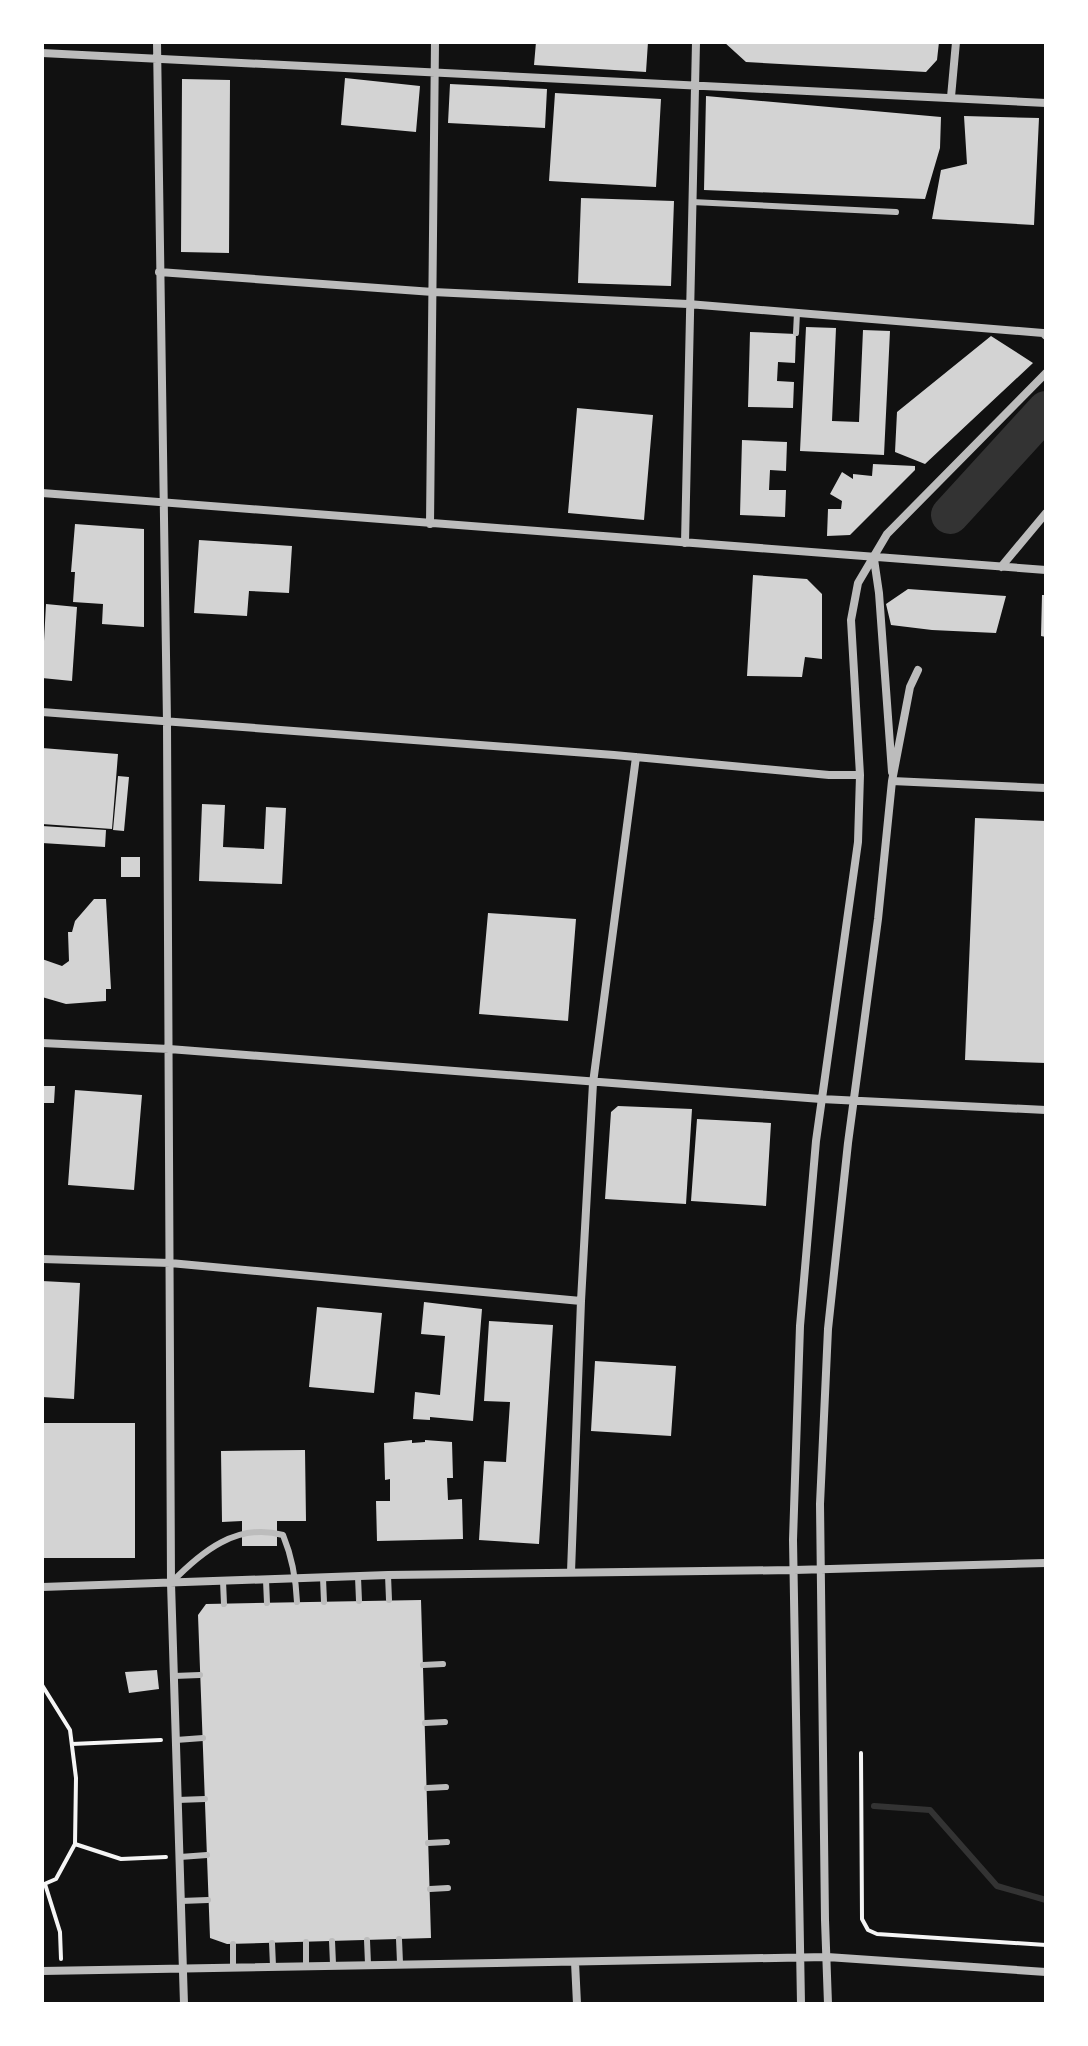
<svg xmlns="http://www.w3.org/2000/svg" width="1088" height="2046" viewBox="0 0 1088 2046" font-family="'Libre Baskerville',serif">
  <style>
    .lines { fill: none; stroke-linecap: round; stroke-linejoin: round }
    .stream { stroke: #333; stroke-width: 6 }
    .river { stroke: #333; stroke-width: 38 }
    .building { fill: #d3d3d3 }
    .path { stroke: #f5f5f5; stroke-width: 4 }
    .service { stroke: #bcbcbc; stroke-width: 6 }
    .minor { stroke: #bcbcbc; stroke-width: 8 }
  </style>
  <rect width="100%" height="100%" fill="#111"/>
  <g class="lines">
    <!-- stream -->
    <path class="stream" d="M 874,1806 L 930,1810 L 997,1886 L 1046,1900"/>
    <!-- river -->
    <path class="river" d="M 950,515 L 1046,410"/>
  </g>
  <!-- building -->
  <path class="building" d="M 536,42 L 648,42 L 646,72 L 534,65 Z
    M 724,42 L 939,42 L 937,60 L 926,72 L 746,62 Z
    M 345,78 L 420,86 L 416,132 L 341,125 Z
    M 182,79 L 230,80 L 229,253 L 181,252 Z
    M 450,84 L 547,89 L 545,128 L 448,123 Z
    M 555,93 L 661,99 L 656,187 L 549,181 Z
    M 706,96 L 941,117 L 940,148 L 925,199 L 704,190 Z
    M 964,116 L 1039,118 L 1034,225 L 932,219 L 941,170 L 967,164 Z
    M 581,198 L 674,201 L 671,286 L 578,283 Z
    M 806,327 L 836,328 L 832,421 L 859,422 L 863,330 L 890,331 L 884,455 L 800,451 Z
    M 750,332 L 796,334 L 795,363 L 778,362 L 777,381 L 794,382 L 793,408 L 748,407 Z
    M 991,336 L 1033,363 L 925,464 L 895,452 L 897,412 Z
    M 577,408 L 653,415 L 644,520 L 568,513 Z
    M 742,440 L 787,442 L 786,471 L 770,470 L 769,490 L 786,490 L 785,517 L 740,515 Z
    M 873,464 L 915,466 L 915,470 L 850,535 L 827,536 L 828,509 L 841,509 L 842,501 L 830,494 L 842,472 L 853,479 L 853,474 L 872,476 Z
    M 75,524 L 144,529 L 144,627 L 102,624 L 103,604 L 73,602 L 75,572 L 71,572 Z
    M 199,540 L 292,546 L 289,593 L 249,591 L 247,616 L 194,613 Z
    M 753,575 L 807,579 L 822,594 L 822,659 L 805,657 L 802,677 L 747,676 Z
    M 908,589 L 1006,596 L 996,633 L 932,630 L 891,625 L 886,604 Z
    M 1042,595 L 1046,595 L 1046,637 L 1041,636 Z
    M 46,604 L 77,607 L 72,681 L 42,678 Z
    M 42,748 L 118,754 L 112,829 L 42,824 Z
    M 118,776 L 129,777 L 124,831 L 113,830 Z
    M 202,804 L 225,805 L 223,847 L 264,849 L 266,807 L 286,808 L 282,884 L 199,881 Z
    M 975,818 L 1046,821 L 1046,1063 L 965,1060 Z
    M 42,826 L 106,830 L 105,847 L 42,843 Z
    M 121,857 L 140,857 L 140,877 L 121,877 Z
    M 94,899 L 106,899 L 111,989 L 106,989 L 106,1001 L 66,1004 L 42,997 L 42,959 L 62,966 L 69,961 L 68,932 L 72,932 L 75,921 Z
    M 488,913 L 576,919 L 568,1021 L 479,1014 Z
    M 42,1086 L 55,1086 L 54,1103 L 42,1103 Z
    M 75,1090 L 142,1095 L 134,1190 L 68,1185 Z
    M 618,1106 L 692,1109 L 686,1204 L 605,1199 L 611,1112 Z
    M 697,1119 L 771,1123 L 766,1206 L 691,1201 Z
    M 42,1281 L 80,1283 L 74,1399 L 42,1397 Z
    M 424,1302 L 482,1309 L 473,1421 L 430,1417 L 430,1420 L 413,1419 L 415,1392 L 440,1395 L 445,1336 L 421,1334 Z
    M 317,1307 L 382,1313 L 374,1393 L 309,1387 Z
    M 489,1321 L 553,1325 L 539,1544 L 479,1540 L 484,1461 L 506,1462 L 510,1402 L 484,1401 Z
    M 595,1361 L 676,1366 L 671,1436 L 591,1431 Z
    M 42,1423 L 135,1423 L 135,1558 L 42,1558 Z
    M 412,1440 L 412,1443 L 425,1442 L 425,1440 L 452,1442 L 453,1478 L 447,1478 L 448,1500 L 462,1499 L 463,1539 L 377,1541 L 376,1501 L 390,1501 L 390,1479 L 385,1480 L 384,1443 Z
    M 305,1450 L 306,1521 L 277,1521 L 277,1546 L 242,1546 L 242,1521 L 222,1522 L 221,1451 Z
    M 421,1600 L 431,1938 L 227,1944 L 210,1938 L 198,1615 L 206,1604 Z
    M 157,1670 L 159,1689 L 129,1693 L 125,1672 Z"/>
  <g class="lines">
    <!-- path -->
    <path class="path" d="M 42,1685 L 70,1730 L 76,1778 L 75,1844 L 56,1879 L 42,1885
      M 72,1744 L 161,1740
      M 861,1753 L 862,1919 L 868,1930 L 877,1934 L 1046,1945
      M 75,1844 L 121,1859 L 166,1857
      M 45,1884 L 60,1932 L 61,1959"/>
    <!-- service -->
    <path class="service" d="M 692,202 L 896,212
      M 796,333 L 797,313
      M 388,1575 L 389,1600
      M 358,1577 L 359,1601
      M 323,1578 L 324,1602
      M 266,1580 L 267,1603
      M 223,1581 L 224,1604
      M 171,1583 C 201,1552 237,1522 283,1535 C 292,1557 296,1579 297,1602
      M 423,1665 L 443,1664
      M 174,1676 L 200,1675
      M 425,1723 L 445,1722
      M 176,1740 L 203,1738
      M 427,1788 L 446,1787
      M 178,1800 L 205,1799
      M 428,1843 L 447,1842
      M 180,1857 L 207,1855
      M 430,1889 L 448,1888
      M 181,1901 L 208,1900
      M 399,1939 L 400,1963
      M 367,1940 L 368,1964
      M 332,1941 L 333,1964
      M 306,1942 L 306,1965
      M 272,1943 L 273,1966
      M 233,1944 L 233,1967"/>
    <!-- minor -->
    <path class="minor" d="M 157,42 L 167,723 L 171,1583 L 184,2004
      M 42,53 L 1046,103
      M 951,97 L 956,42
      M 159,272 L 433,292 L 688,304 L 1043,333 L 1046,336
      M 42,493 L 1046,570
      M 430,524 L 435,42
      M 685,543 L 696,42
      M 874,559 L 879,593 L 892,772
      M 1001,567 L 1046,513
      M 42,712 L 614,755 L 829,775 L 860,775
      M 892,781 L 1046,788
      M 42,1043 L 169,1049 L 821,1099 L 1046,1110
      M 42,1259 L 170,1263 L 581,1301
      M 571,1572 L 581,1301 L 593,1083 L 636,757
      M 42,1587 L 388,1575 L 794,1570 L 1046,1563
      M 575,1962 L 577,2004
      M 42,1971 L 827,1957 L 1046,1972
      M 801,2004 L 793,1540 L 800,1326 L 816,1141 L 858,842 L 860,775 L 851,620 L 858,583 L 887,534 L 1046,373
      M 828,2004 L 825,1920 L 820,1504 L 828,1329 L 848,1143 L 878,919 L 892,781 L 910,687 L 918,670"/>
  </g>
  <!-- border -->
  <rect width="1088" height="2046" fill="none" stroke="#ffffff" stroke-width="88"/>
</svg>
